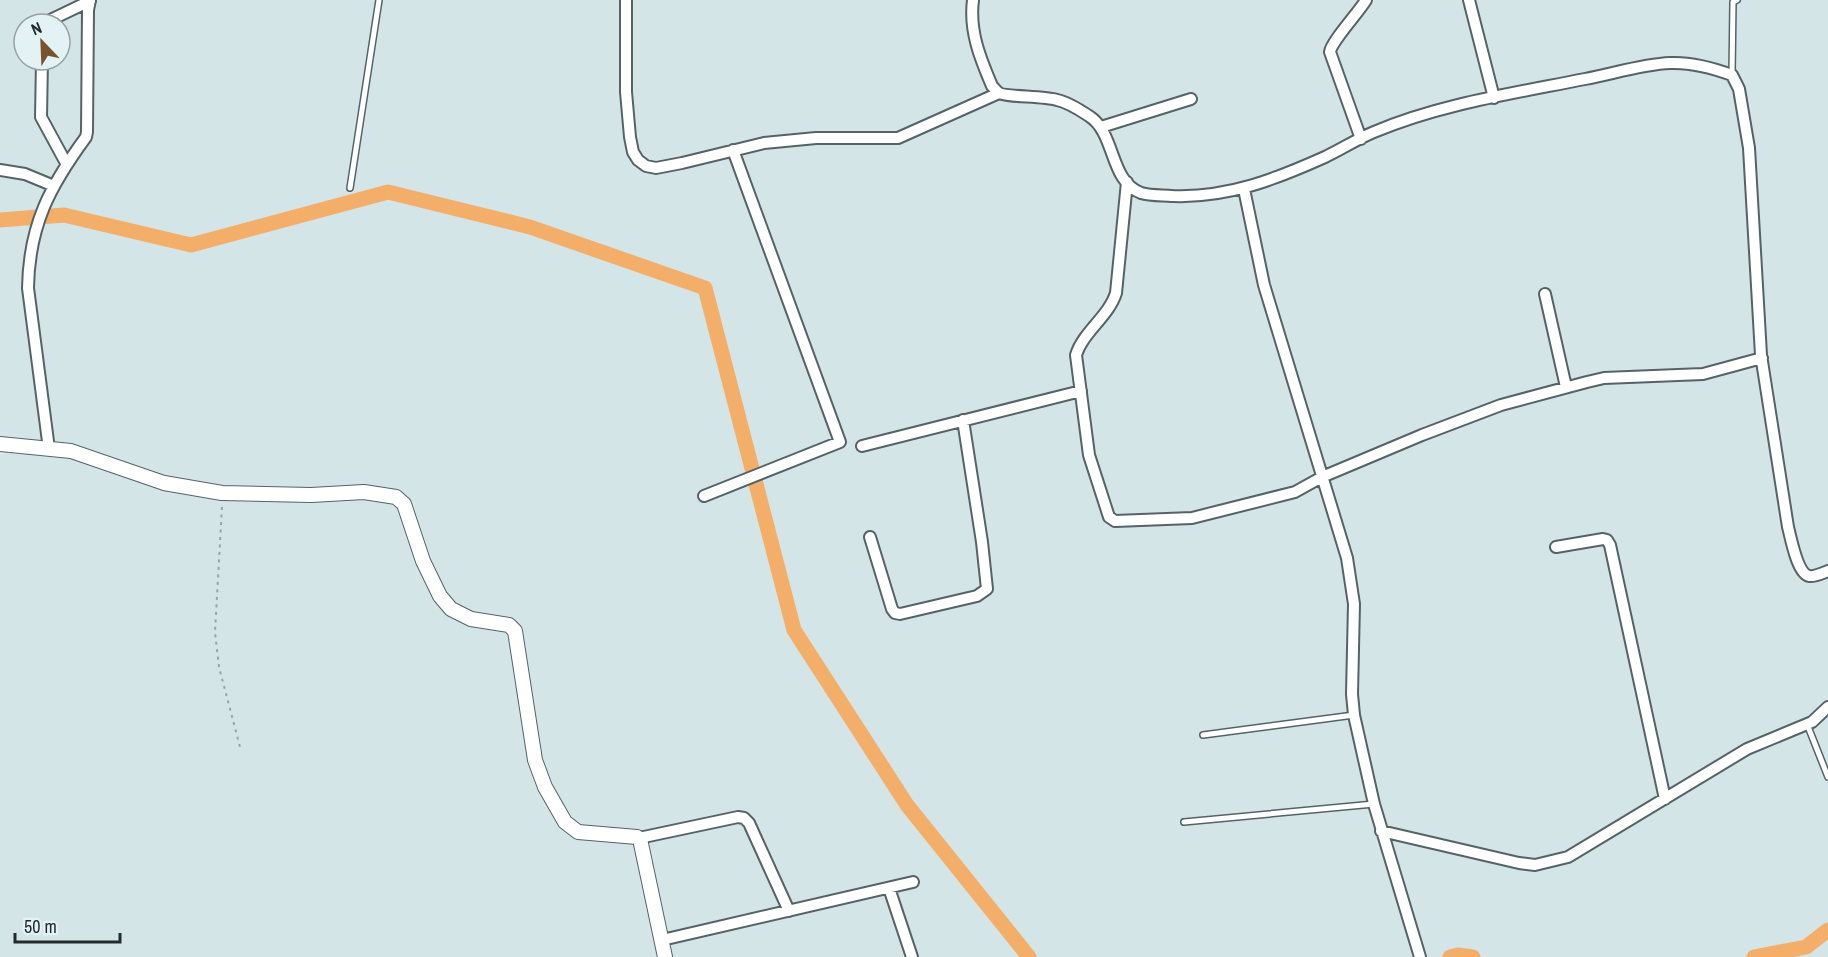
<svg xmlns="http://www.w3.org/2000/svg" width="1828" height="957" viewBox="0 0 1828 957" font-family="'Archivo Narrow',sans-serif">
  <style>
    .lines { fill: none; stroke-linecap: round; stroke-linejoin: round }
    .canal { stroke: #f3af69; stroke-width: 15 }
    .service-casing { stroke: #556366; stroke-width: 8 }
    .minor-casing { stroke: #556366; stroke-width: 14 }
    .tertiary-casing { stroke: #556366; stroke-width: 16 }
    .path { stroke: #96a4a6; stroke-width: 2; stroke-dasharray: 3 4.5; stroke-linecap: butt }
    .service { stroke: #fff; stroke-width: 5 }
    .minor { stroke: #fff; stroke-width: 10 }
    .tertiary { stroke: #fff; stroke-width: 14 }
  </style>
  <rect width="100%" height="100%" fill="#d4e5e8"/>
  <g class="lines">
    <!-- canal -->
    <path class="canal" d="M 0,220 L 64,215 L 191,245 L 388,192 L 530,227 L 705,288 L 794,630 L 907,805 L 1029,957
      M 1450,957 L 1458,955 L 1473,957
      M 1754,957 L 1806,947 L 1828,930"/>
    <defs>
      <path id="service" d="M 1732,75 L 1733,2 L 1737,0
        M 350,188 L 379,0
        M 1807,724 L 1828,777
        M 1203,735 L 1354,715
        M 1184,822 L 1374,804"/>
      <path id="minor" d="M 626,0 L 626,92 L 630,137 L 633,152 L 638,160 L 646,166 L 656,168 L 682,163 L 764,143 L 816,138 L 898,138 L 999,93
        M 973,0 C 969,31 980,58 992,86 C 994,88 996,91 999,93 C 1005,97 1044,96 1057,100 C 1067,102 1080,110 1089,116 C 1116,133 1109,181 1141,193 C 1151,196 1163,195 1173,196 C 1228,198 1276,179 1325,157 C 1342,149 1357,139 1374,132 C 1440,104 1515,93 1585,79 C 1612,74 1643,64 1670,63 C 1691,62 1713,68 1732,75 L 1739,89 L 1749,148 L 1761,355 L 1788,527 C 1791,538 1797,573 1809,576 C 1814,577 1823,573 1828,571
        M 1469,0 L 1494,98
        M 42,24 L 90,1
        M 42,60 L 41,117 L 66,163
        M 1101,127 L 1191,99
        M 1361,139 L 1330,52 C 1331,42 1359,12 1366,0
        M 0,170 L 25,174 L 54,186
        M 1127,182 L 1116,293 C 1109,316 1083,332 1076,355 L 1089,455 L 1109,517 L 1115,521 L 1192,518 L 1295,492 L 1322,477 L 1422,435 L 1501,405 L 1587,382 L 1604,378 L 1703,374 L 1762,358
        M 1244,189 L 1264,285 L 1347,558 L 1354,604 L 1352,694 L 1354,715 L 1374,804 L 1420,957
        M 1545,294 L 1566,387
        M 862,446 L 1081,391
        M 49,449 L 28,288 C 29,225 50,186 86,137 L 87,132 L 88,10 L 90,0
        M 704,496 L 840,442 L 733,150
        M 870,537 L 892,609 L 895,613 L 900,614 L 977,596 L 987,589 L 982,542 L 963,420
        M 1556,547 L 1603,539 L 1607,540 L 1610,545 L 1665,799
        M 1381,831 L 1519,863 L 1535,865 L 1568,857 L 1747,749 L 1812,722 L 1828,707
        M 639,838 L 738,817 L 744,818 L 749,823 L 789,911
        M 889,888 L 912,957
        M 662,940 L 913,882"/>
      <path id="tertiary" d="M 0,444 L 71,451 L 164,483 L 222,493 L 311,495 L 364,492 L 396,497 L 404,504 L 423,561 L 440,596 L 451,609 L 471,619 L 509,625 L 515,631 L 535,760 L 545,787 L 565,822 L 578,832 L 637,837 L 640,839 L 665,957"/>
    </defs>
    <!-- service casing -->
    <use href="#service" class="service-casing"/>
    <!-- minor casing -->
    <use href="#minor" class="minor-casing"/>
    <!-- tertiary casing -->
    <use href="#tertiary" class="tertiary-casing"/>
    <!-- path -->
    <path class="path" d="M 222,507 L 215,632 L 219,667 L 240,747"/>
    <!-- service -->
    <use href="#service" class="service"/>
    <!-- minor -->
    <use href="#minor" class="minor"/>
    <!-- tertiary -->
    <use href="#tertiary" class="tertiary"/>
  </g>
  <!-- north arrow -->
  <g transform="translate(42 42) rotate(337)"><circle r="28" fill="#e2f2f5" stroke="#96a2a4" stroke-width="1.5"/>
  <path d="M0-4.5L10 22L0 15L-10 22Z" fill="#78542e"/>
  <text y="-9" font-size="16" font-weight="bold" text-anchor="middle" fill="#232a2b">N</text>
  </g>
  <!-- scale -->
  <path d="M15 933v9h105v-9" fill="none" stroke="#232a2b" stroke-width="3"/>
  <text x="24" y="933" font-size="18" fill="#232a2b" stroke="#e2f2f5" stroke-width="4.5" paint-order="stroke">50 m</text>
</svg>
